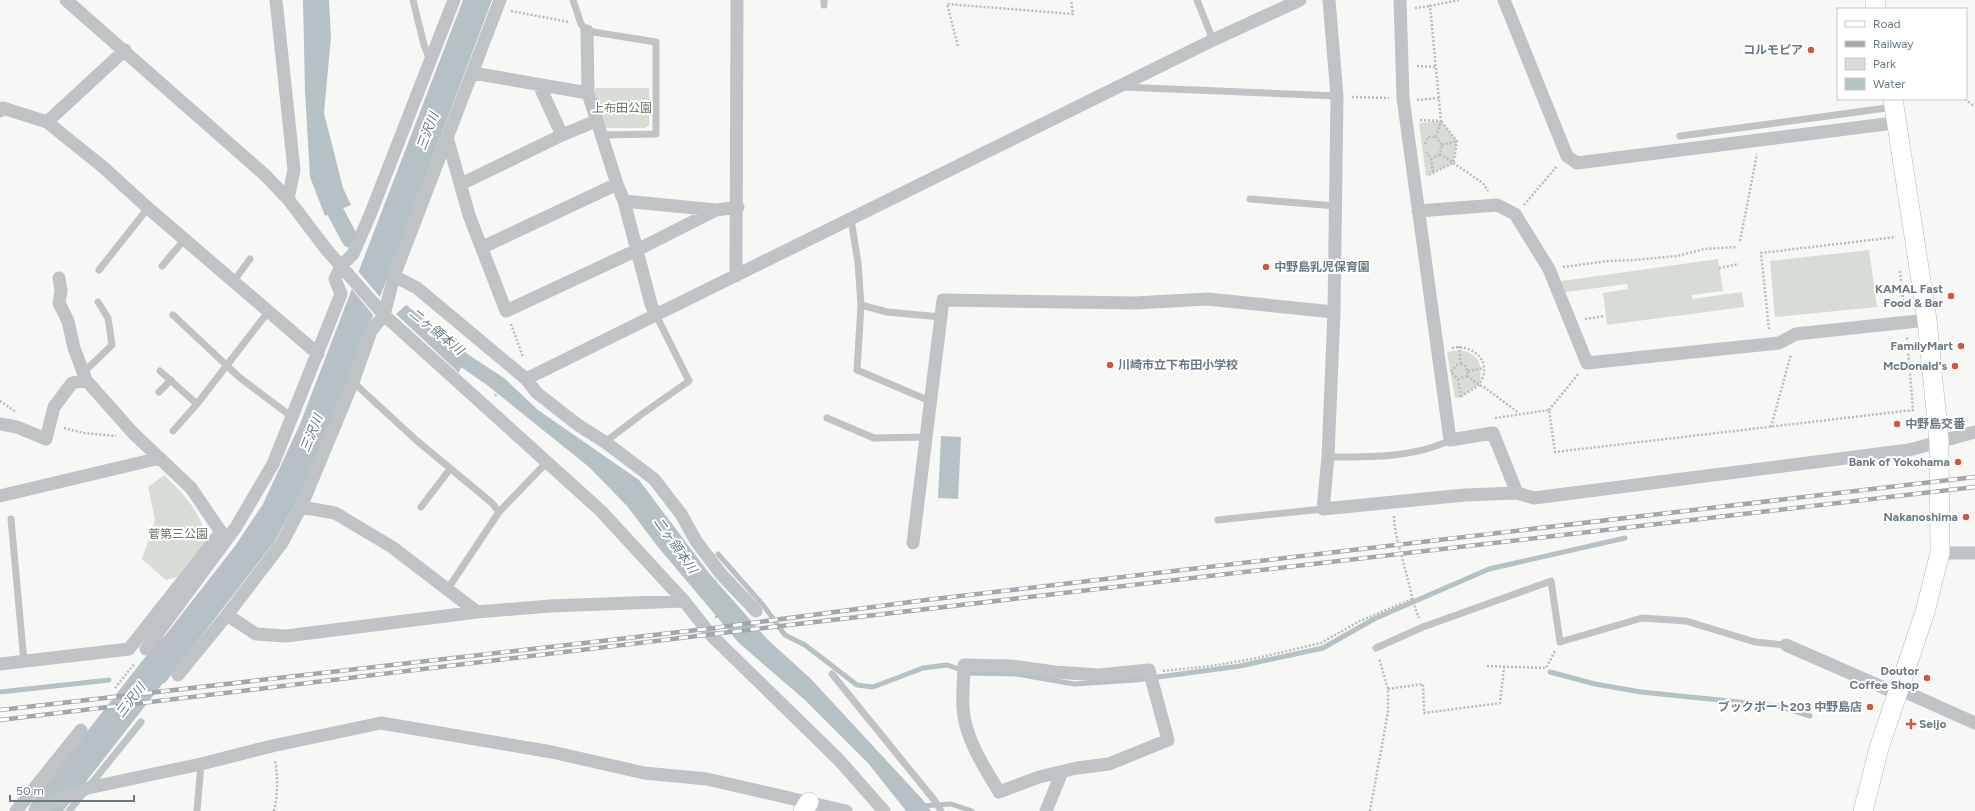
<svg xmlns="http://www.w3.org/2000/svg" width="1975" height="811" viewBox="0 0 1975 811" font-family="Figtree,'Noto Sans JP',sans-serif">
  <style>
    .green { fill: #d7dcd5 }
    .water { fill: #b6c1c5 }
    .pier { fill: #f7f7f5 }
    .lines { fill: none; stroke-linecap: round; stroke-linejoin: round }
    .stream { stroke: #b6c1c5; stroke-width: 5 }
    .canal { stroke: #b6c1c5; stroke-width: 17 }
    .river { stroke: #b6c1c5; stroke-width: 30 }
    .secondary-casing { stroke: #b1b7bb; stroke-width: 20 }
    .path { stroke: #b9bcbe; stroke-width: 2.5; stroke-dasharray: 2 2; stroke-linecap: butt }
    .lane { stroke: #bfc3c6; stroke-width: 7 }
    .street { stroke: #bfc3c6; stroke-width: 13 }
    .secondary { stroke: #fff; stroke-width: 19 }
    .rail-casing { stroke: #a1a7ac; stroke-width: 4.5 }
    .rail { stroke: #fff; stroke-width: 3; stroke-dasharray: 9; stroke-linecap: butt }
    .poi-dot { fill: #d2573a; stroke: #fff; stroke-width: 1.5 }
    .labels { text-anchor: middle; stroke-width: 4; stroke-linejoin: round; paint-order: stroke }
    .poi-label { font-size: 12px; font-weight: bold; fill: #697983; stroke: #fff; text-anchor: end }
    .park-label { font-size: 12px; fill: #677664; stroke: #fff }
    .water-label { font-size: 13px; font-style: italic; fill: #65797f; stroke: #fff }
  </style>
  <rect width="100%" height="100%" fill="#f7f7f5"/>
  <!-- green -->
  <path class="green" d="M 595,88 L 649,88 L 649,125 L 645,128 L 604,128 L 595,95 Z
    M 1441,121 L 1457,141 L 1453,163 L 1426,176 L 1419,123 Z
    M 1869,250 L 1877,307 L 1775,317 L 1770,261 Z
    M 1718,259 L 1723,291 L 1692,295 L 1692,299 L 1742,292 L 1744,307 L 1607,325 L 1603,293 L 1628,289 L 1627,284 L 1559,293 L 1555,282 Z
    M 1460,350 C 1480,354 1482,364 1480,383 L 1461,397 L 1455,398 L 1447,352 Z
    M 164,475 C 185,495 200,511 207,540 L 177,577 L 166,580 L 142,559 L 155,520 L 148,487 Z"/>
  <!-- water -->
  <path class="water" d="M 303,0 L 329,0 L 331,37 L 324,113 L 343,188 L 351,205 L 325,216 L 310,177 L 305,91 Z
    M 463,0 L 492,0 L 351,374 L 303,490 L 275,541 L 165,683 L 128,683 L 235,546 L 263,504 L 300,424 Z
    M 406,305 L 450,339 L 455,337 L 466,353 L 504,378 L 538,410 L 639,480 L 709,573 L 768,640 L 810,678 L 923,800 L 931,811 L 906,811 L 868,763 L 806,701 L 739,643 L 658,547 L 627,506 L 589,467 L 487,385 L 461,367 L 459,373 L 396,314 Z
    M 941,436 L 961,437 L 958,499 L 938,498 Z"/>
  <!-- pier -->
  <path class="pier" d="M 357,270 L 380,297 L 374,316 L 350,287 Z"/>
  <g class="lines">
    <!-- stream -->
    <path class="stream" d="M 718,554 L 763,605 L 785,635 L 805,645 L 857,685 L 873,687 L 923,668 L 947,665 L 970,673 L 1016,674 L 1074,684 L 1136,680 L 1240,666 L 1323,648 L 1374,619 L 1489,569 L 1625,538
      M 1550,672 L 1595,684 L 1641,692 L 1778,706 L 1810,716
      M 0,692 L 109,680
      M 921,806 L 951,804 L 972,811"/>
    <!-- canal -->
    <path class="canal" d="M 327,190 L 335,211 L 350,239"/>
    <!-- river -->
    <path class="river" d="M 44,811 L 169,651"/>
    <defs>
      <path id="secondary" d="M 1875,0 L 1876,9
        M 803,811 L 809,802
        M 1863,811 L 1879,748 L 1925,612 L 1940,553 L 1939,441 L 1927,320 L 1893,99"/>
    </defs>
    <!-- secondary casing -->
    <use href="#secondary" class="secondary-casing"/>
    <!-- path -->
    <path class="path" d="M 1415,8 L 1430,6
      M 511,11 L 569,22
      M 958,46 L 947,4 L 1073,14 L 1071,0
      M 1417,66 L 1436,67
      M 1352,97 L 1389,98
      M 1965,99 L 1975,107
      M 1417,100 L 1439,98
      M 1420,120 L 1441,121
      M 1436,137 L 1441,121 L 1430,6 L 1459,0
      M 1425,144 L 1428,137 L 1436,137
      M 1442,145 L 1457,141
      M 1426,152 L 1431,159 L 1433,173
      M 1440,154 L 1483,183 L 1488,191
      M 1431,159 L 1440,154 L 1442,145 L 1436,137
      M 1429,175 L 1453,163 L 1454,160 L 1457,141 L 1441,121
      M 1524,205 L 1557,166
      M 1740,241 L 1757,154
      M 1563,267 L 1608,261 L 1634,260 L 1677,256 L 1704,249 L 1737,247
      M 1719,268 L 1739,264
      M 1900,271 L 1904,308
      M 1585,319 L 1605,316
      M 511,324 L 523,357
      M 1769,329 L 1761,253 L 1896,237
      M 1459,346 L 1461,364
      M 1452,348 C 1465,345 1482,352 1484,367 C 1485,373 1482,380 1479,385 L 1459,398
      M 1461,364 L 1464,364 L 1468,371 L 1467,376 L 1458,379 L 1451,372 L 1457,365 Z
      M 1468,371 L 1484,368
      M 1467,376 L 1479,385 L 1484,387 L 1519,413
      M 1458,379 L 1461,397
      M 495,396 L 507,381
      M 0,401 L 16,412
      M 1549,410 L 1579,373
      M 1495,418 L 1549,410 L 1555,452 L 1913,410 L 1907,337
      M 1771,427 L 1791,354
      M 64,428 L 84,433 L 116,436
      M 1394,516 C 1395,538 1400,548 1405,569 C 1410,585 1412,602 1419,618
      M 715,617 L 739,614
      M 1487,666 L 1546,668 L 1555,651
      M 1163,671 L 1211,666 L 1253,659 L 1321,643 L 1360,621 L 1412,599
      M 115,688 L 135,663
      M 1388,689 L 1423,684 L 1424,713 L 1500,703 L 1504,667
      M 274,811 C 278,793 278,778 275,760
      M 1370,811 L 1388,712 L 1388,689 L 1379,658"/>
    <!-- lane -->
    <path class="lane" d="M 413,0 L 424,45 L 430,60
      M 573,0 L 581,24 L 587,31 L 656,42 L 656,134 L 602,135
      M 1197,0 L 1213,40
      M 824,5 L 824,0
      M 1122,87 L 1337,96
      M 1680,136 L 1894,107
      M 1250,199 L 1336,206
      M 851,219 L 858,263 L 861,305 L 857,370 L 930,401
      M 162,266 L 184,240
      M 99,270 L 148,208
      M 233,282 L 250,259
      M 861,305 L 887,312 L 941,317
      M 173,315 L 239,377 L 292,417
      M 160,371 L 197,404
      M 84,372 L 112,345 L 108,318 L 98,302
      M 353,382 L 416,440 L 492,503 L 499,512
      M 159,392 L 171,380
      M 827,418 L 874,438 L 926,437
      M 173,431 L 197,404 L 268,312
      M 605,442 L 642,414 L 689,381 L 656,315
      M 1328,457 C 1367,457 1415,458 1450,440
      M 421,507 L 450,469
      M 11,519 L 24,662
      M 1218,520 L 1323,509
      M 447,590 L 499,512 L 547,462
      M 1376,648 L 1423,627 L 1551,581 L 1560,642 L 1642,618 L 1686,621 L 1755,642 L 1786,645
      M 832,674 L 935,801 L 941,811
      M 69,811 L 141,722
      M 197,811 L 201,764"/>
    <!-- street -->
    <path class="street" d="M 66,0 L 265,175 L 288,199 L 326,249 L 384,315 L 601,511 L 684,601 L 711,635 L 839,760 L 884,811
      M 276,0 L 294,170 L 288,199
      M 1329,0 L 1337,96 L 1334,312 L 1328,457 L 1323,509 L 1465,495 L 1517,493 L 1534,498 L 1909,450 L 1975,432
      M 1400,0 L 1403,98 L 1450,440 L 1493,433 L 1517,493
      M 1504,0 L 1567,156 L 1577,163 L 1886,124
      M 587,31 L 588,93 L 617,184 L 624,201 L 651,304 L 656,315
      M 473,73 L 588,93
      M 539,85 L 562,135
      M 0,111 L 3,108 L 47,122 L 103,167 L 148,208 L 318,354
      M 47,122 L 125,50
      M 447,137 L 469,215 L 506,311 L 637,250 L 716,210
      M 461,184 L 562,135 L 596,121
      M 624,201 L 716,210 L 738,207
      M 1418,211 L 1497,205 L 1515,214 L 1549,269 L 1587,363 L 1779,343 L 1796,334 L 1927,320
      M 483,247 L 617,184
      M 394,276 L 417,288 L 526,379 L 537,393 L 578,425 L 605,442 L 654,479 L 681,514 L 696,541 L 721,574 L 756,611
      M 736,276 L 737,0
      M 526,379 L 1213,40 L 1300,0
      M 0,424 L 17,427 L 46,439 L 54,407 L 72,383 L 86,380
      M 0,496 L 160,458
      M 301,507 L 335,513 L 392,547 L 477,612
      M 913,543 L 943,300 L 1135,303 L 1207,299 L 1334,312
      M 1940,553 L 1975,553
      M 227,615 L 256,634 L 286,636 L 477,612 L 550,606 L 684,601
      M 1786,645 L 1898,694
      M 146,649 L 236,527 L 273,464 L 341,294 L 335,279 L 341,266 L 353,254 L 370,215 L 454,0
      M 0,664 L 129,649 L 221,532 L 191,488 L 133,433 L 86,380 L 74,348 L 68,321 L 59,303 L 61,291 L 59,278
      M 964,665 L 1011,666 L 1055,672 L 1099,675 L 1149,670 L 1168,740 L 1109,764 L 1077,768 L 1039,777 L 999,792 C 984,766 965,739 963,708 C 962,694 964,679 964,665 Z
      M 178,675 L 227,615 L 282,543 L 301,507 L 353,382 L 371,331 L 384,315 L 394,276 L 500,0
      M 1899,689 L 1975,723
      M 16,811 L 81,730
      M 35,811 L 88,788 L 201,764 L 272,746 L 381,723 L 552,752 L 644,773 L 707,779 L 846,811
      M 1046,811 L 1062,772"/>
    <!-- secondary -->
    <use href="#secondary" class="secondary"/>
    <defs>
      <path id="rail" d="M 0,710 L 706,629 L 926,600 L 1975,477
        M 0,720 L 772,627 L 1975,487"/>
    </defs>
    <!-- rail casing -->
    <use href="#rail" class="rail-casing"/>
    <!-- rail -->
    <use href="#rail" class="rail"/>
  </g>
  <!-- markers -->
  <g class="poi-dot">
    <circle cx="1811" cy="50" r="4"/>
    <circle cx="1266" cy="267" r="4"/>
    <circle cx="1951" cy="296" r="4"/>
    <circle cx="1961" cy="346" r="4"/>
    <circle cx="1110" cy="365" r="4"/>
    <circle cx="1955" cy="366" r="4"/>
    <circle cx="1897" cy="424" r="4"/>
    <circle cx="1958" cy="462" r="4"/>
    <circle cx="1966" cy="517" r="4"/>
    <circle cx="1927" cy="678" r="4"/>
    <circle cx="1870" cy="707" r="4"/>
    <path d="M1909 718h4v4h4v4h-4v4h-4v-4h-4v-4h4z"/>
  </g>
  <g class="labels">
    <!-- poi labels -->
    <g class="poi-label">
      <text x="1803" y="54">コルモピア</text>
      <text x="1274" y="271" text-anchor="start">中野島乳児保育園</text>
      <text x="1943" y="293">KAMAL Fast<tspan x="1943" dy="14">Food &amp; Bar</tspan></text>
      <text x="1953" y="350">FamilyMart</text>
      <text x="1118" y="369" text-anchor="start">川崎市立下布田小学校</text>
      <text x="1947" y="370">McDonald's</text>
      <text x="1905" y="428" text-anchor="start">中野島交番</text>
      <text x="1950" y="466">Bank of Yokohama</text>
      <text x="1958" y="521">Nakanoshima</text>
      <text x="1919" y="675">Doutor<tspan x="1919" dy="14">Coffee Shop</tspan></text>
      <text x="1862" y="711">ブックポート203 中野島店</text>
      <text x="1919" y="728" text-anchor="start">Seijo</text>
    </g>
    <!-- park labels -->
    <g class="park-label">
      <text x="622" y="112">上布田公園</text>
      <text x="178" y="538">菅第三公園</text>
    </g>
    <!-- water labels -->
    <g class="water-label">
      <text transform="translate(427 131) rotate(-69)" y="5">三沢川</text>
      <text transform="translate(437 331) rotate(39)" y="5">二ヶ領本川</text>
      <text transform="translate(311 433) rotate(-68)" y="5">三沢川</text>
      <text transform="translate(676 545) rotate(55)" y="5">二ヶ領本川</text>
      <text transform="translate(130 700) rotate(-52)" y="5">三沢川</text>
    </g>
  </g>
  <!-- legend -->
  <rect x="1837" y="8" width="130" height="92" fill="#ffffff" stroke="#c3c9cd"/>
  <rect x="1845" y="21" width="20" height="6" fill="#ffffff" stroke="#c3c9cd"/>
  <text x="1873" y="28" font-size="12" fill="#697983">Road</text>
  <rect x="1845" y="41" width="20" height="6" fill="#a1a7ac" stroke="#c3c9cd"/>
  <text x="1873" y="48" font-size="12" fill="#697983">Railway</text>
  <rect x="1845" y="58" width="20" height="12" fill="#d7dcd5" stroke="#c3c9cd"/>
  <text x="1873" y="68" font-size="12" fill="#697983">Park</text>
  <rect x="1845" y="78" width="20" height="12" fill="#b6c1c5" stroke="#c3c9cd"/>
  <text x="1873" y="88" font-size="12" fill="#697983">Water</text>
  <!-- scale -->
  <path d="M10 795v6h124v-6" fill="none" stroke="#697983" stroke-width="2"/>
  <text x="16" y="795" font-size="12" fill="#697983" stroke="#ffffff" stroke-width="3" paint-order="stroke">50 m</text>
</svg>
